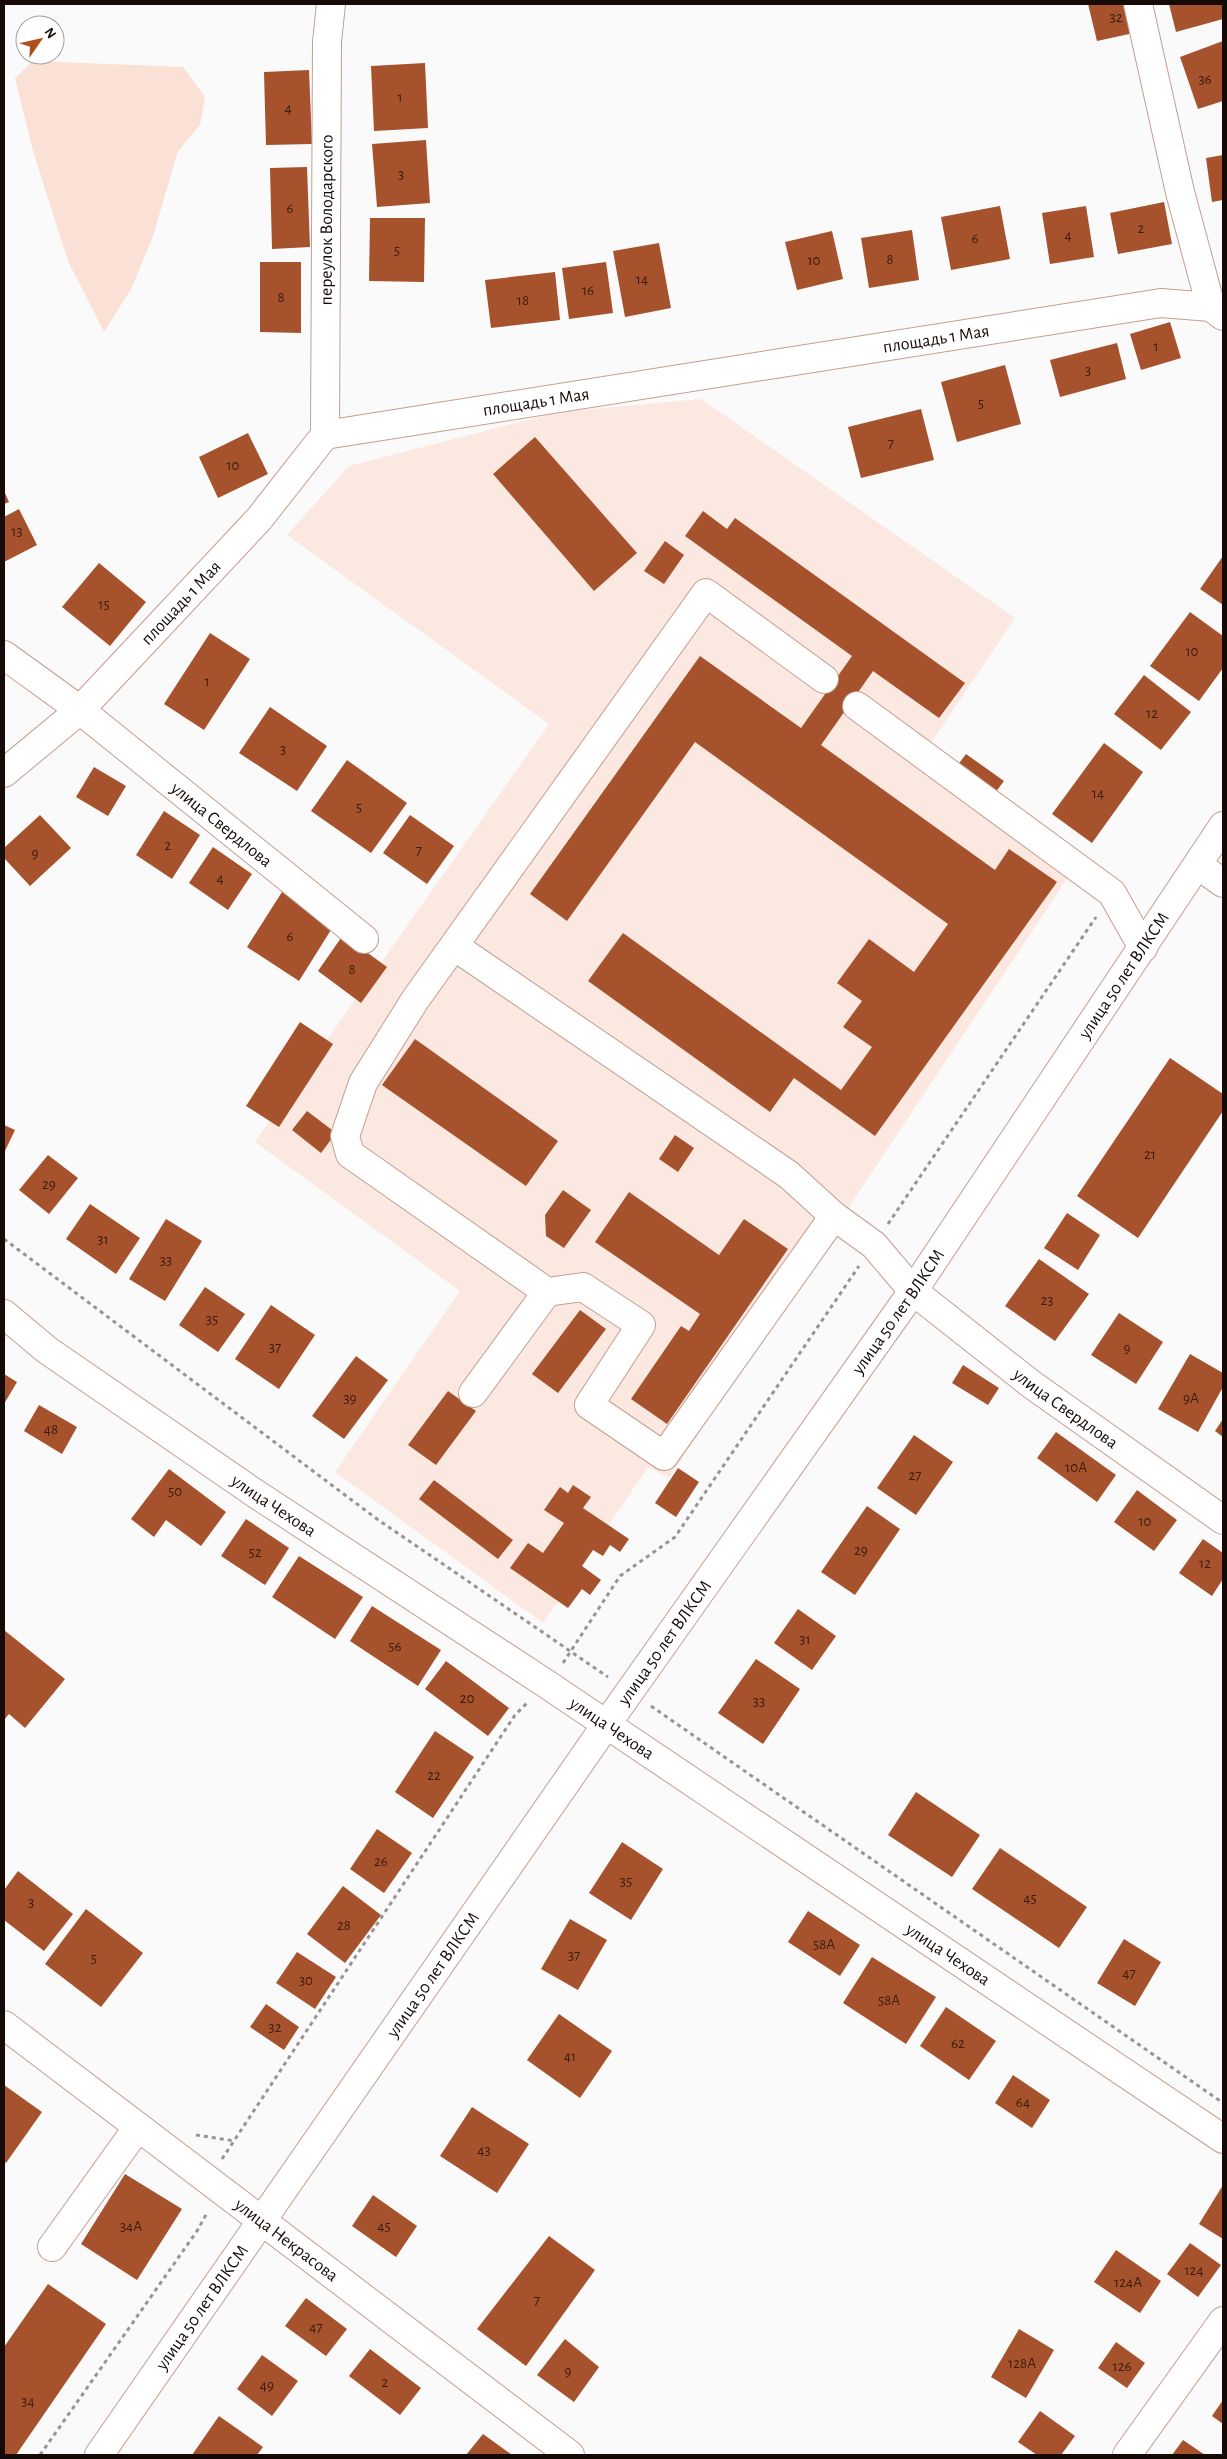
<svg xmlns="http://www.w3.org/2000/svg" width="1227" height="2459" viewBox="0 0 1227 2459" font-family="'Alegreya Sans',sans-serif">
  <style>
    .built { fill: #fbe8e1 }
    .green { fill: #fae0d5 }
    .building { fill: #a6522c }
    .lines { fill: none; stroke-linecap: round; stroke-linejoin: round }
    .minor-casing { stroke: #c39e90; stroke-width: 30 }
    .path { stroke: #999493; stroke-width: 3; stroke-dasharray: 4 4; stroke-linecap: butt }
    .minor { stroke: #fff; stroke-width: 28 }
    .labels { text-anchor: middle; stroke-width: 5; stroke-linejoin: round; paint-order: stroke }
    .number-label { font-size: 15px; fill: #3a1c10 }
    .street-label { font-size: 18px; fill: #160a06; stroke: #fff }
  </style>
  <rect width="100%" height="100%" fill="#fafafa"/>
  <!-- built -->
  <path class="built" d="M 701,399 L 1015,618 L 925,752 L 1078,862 L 669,1478 L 648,1467 L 543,1623 L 335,1472 L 460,1291 L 255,1142 L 549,724 L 287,535 L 349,466 L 559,412 Z"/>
  <!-- green -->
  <path class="green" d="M 33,61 L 183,67 L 205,97 L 200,125 L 178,151 L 153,236 L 131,289 L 104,332 L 68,261 L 33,151 L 15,78 Z"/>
  <!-- building -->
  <path class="building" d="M 1088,4 L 1137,4 L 1143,31 L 1097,41 Z
    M 1169,4 L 1222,4 L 1223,19 L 1176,32 Z
    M 1223,41 L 1223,101 L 1198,109 L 1180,57 Z
    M 425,63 L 428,128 L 374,131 L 371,66 Z
    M 309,70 L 312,144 L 266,145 L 264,72 Z
    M 426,140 L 430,203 L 377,207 L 372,144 Z
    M 1223,155 L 1223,200 L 1212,202 L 1206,158 Z
    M 307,167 L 310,247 L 272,249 L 270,168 Z
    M 1164,202 L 1172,244 L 1118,254 L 1110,213 Z
    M 1000,206 L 1010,259 L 951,270 L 941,217 Z
    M 1086,206 L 1094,257 L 1050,264 L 1042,213 Z
    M 370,218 L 425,218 L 424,282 L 369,281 Z
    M 912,230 L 919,280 L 869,288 L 861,238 Z
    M 832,231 L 843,279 L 797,290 L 785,242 Z
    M 659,243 L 671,308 L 625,317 L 613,251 Z
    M 260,262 L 301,262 L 301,333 L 260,332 Z
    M 606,262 L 613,313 L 569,319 L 562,268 Z
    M 555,272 L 560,320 L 491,328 L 485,280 Z
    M 1170,322 L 1181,358 L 1141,370 L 1130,334 Z
    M 1117,343 L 1126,379 L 1060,397 L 1050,360 Z
    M 1005,365 L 1021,424 L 957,442 L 941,382 Z
    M 921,409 L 934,460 L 861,478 L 848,427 Z
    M 248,433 L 268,474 L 218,498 L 199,457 Z
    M 535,437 L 637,553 L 594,591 L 493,474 Z
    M 4,491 L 9,502 L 4,504 Z
    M 19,509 L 37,545 L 4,562 L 4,517 Z
    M 703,511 L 727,529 L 735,518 L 965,683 L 939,718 L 873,671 L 821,745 L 995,870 L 1009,849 L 1057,882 L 875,1136 L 794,1078 L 770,1112 L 588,981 L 623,933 L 841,1090 L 872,1047 L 843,1027 L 862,1001 L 837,983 L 869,939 L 914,972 L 948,924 L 695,742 L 567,921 L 530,894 L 700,656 L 801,728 L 852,656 L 685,536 Z
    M 665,541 L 684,555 L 664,584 L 644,571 Z
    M 1223,556 L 1223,605 L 1200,589 Z
    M 99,563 L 146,602 L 110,646 L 62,607 Z
    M 1190,612 L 1223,636 L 1223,668 L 1199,701 L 1150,666 Z
    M 210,633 L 250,659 L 204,730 L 164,704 Z
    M 1144,675 L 1191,712 L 1161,750 L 1114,714 Z
    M 270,707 L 327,746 L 297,791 L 239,753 Z
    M 1104,743 L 1143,772 L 1092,843 L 1052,814 Z
    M 966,754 L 1004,781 L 992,797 L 954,770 Z
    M 347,760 L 407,803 L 371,853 L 311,811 Z
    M 94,767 L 126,786 L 108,816 L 76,797 Z
    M 164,811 L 200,835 L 172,879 L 136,855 Z
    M 40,815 L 71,848 L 30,886 L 4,858 L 4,848 Z
    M 410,815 L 454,846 L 427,884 L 383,853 Z
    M 213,847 L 252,874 L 228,910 L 189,883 Z
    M 282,892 L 334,925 L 299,981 L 247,947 Z
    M 343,935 L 387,967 L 361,1003 L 318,971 Z
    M 300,1022 L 333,1044 L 279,1127 L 246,1106 Z
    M 415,1039 L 558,1141 L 526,1186 L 382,1085 Z
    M 1170,1058 L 1223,1094 L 1223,1111 L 1138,1238 L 1077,1196 Z
    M 307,1111 L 336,1133 L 321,1153 L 292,1130 Z
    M 4,1125 L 15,1130 L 4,1153 Z
    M 675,1135 L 694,1148 L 678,1172 L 659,1159 Z
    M 48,1155 L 78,1178 L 49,1214 L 19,1190 Z
    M 563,1190 L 591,1210 L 564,1248 L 546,1236 L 545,1215 Z
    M 629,1192 L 719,1255 L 744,1219 L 788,1249 L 667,1424 L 631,1399 L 681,1326 L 689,1331 L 700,1314 L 595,1242 Z
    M 90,1204 L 140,1238 L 116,1274 L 66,1239 Z
    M 1067,1213 L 1100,1235 L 1078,1270 L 1044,1248 Z
    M 166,1219 L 202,1241 L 165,1301 L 129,1279 Z
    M 1039,1259 L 1089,1294 L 1055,1341 L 1005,1306 Z
    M 205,1287 L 245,1314 L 218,1352 L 179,1325 Z
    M 271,1305 L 315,1335 L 279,1389 L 235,1359 Z
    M 580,1310 L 606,1329 L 558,1393 L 532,1374 Z
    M 1119,1313 L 1163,1342 L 1136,1384 L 1091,1355 Z
    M 1190,1354 L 1223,1373 L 1223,1387 L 1198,1432 L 1158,1409 Z
    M 356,1356 L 388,1380 L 344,1439 L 312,1416 Z
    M 963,1365 L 999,1388 L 988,1405 L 952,1383 Z
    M 4,1374 L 17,1382 L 4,1404 Z
    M 448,1391 L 476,1411 L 436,1465 L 408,1445 Z
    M 39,1405 L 77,1427 L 62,1454 L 24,1431 Z
    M 1223,1419 L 1223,1437 L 1215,1431 Z
    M 1056,1432 L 1116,1475 L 1097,1502 L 1037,1458 Z
    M 914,1435 L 953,1462 L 916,1515 L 877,1488 Z
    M 678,1468 L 699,1482 L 676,1517 L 655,1503 Z
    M 169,1469 L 226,1512 L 201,1546 L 166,1520 L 154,1537 L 131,1519 Z
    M 434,1480 L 513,1540 L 498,1559 L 419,1499 Z
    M 573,1485 L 591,1497 L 583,1508 L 629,1539 L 620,1552 L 610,1545 L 603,1556 L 593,1550 L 582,1566 L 601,1580 L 590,1595 L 582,1589 L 568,1608 L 510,1568 L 528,1543 L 543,1553 L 564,1523 L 544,1510 L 560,1487 L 568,1493 Z
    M 1137,1490 L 1177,1520 L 1154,1551 L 1114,1522 Z
    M 867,1506 L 900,1529 L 855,1595 L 821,1572 Z
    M 246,1519 L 289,1548 L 265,1585 L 221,1556 Z
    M 1203,1539 L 1223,1553 L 1223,1579 L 1212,1596 L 1179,1573 Z
    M 299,1556 L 363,1597 L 335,1639 L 272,1597 Z
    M 372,1606 L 441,1650 L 418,1686 L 350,1641 Z
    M 798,1609 L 836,1636 L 812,1670 L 774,1643 Z
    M 4,1630 L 65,1679 L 25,1728 L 9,1714 L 4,1720 Z
    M 756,1659 L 800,1689 L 763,1744 L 718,1713 Z
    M 446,1661 L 509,1708 L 488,1736 L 425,1689 Z
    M 435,1731 L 474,1757 L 433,1818 L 395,1792 Z
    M 916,1792 L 980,1835 L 952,1877 L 888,1835 Z
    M 377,1829 L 412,1853 L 384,1893 L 350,1869 Z
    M 622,1842 L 663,1869 L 631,1920 L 589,1893 Z
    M 1000,1848 L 1087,1907 L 1059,1948 L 972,1889 Z
    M 18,1871 L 73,1914 L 44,1951 L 4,1920 L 4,1890 Z
    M 343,1886 L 381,1915 L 345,1963 L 307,1934 Z
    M 86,1909 L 143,1953 L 101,2007 L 45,1964 Z
    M 808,1911 L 860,1945 L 840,1976 L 788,1942 Z
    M 570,1919 L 607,1940 L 578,1990 L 541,1969 Z
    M 1124,1939 L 1161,1962 L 1135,2006 L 1097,1983 Z
    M 297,1952 L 336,1977 L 315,2009 L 276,1983 Z
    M 872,1957 L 936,1997 L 906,2044 L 843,2003 Z
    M 266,2004 L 299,2027 L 284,2050 L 250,2027 Z
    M 946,2007 L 996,2041 L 969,2080 L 920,2046 Z
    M 559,2014 L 612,2051 L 580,2098 L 527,2060 Z
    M 1013,2075 L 1050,2100 L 1032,2128 L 995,2103 Z
    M 4,2085 L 42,2112 L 6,2163 L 4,2161 Z
    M 472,2107 L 529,2144 L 497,2193 L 440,2156 Z
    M 125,2174 L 182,2209 L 137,2280 L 81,2244 Z
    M 1223,2185 L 1223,2239 L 1199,2224 Z
    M 373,2195 L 417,2226 L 396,2257 L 352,2226 Z
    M 549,2236 L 595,2270 L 526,2366 L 477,2329 Z
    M 1190,2243 L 1221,2265 L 1198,2297 L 1167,2274 Z
    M 1116,2250 L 1161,2281 L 1140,2313 L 1094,2282 Z
    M 48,2284 L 106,2324 L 16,2455 L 4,2455 L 4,2347 Z
    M 306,2298 L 347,2329 L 326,2356 L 285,2326 Z
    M 1019,2329 L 1054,2350 L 1026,2398 L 991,2377 Z
    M 565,2339 L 599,2367 L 574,2402 L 537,2375 Z
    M 1116,2342 L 1145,2363 L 1127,2388 L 1098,2368 Z
    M 370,2349 L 421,2388 L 400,2415 L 349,2376 Z
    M 262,2355 L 298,2381 L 272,2416 L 237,2389 Z
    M 1223,2400 L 1223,2424 L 1212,2416 Z
    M 1040,2411 L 1075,2436 L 1061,2455 L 1037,2455 L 1018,2442 Z
    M 219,2416 L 263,2447 L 257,2455 L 192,2455 Z
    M 483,2434 L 512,2455 L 466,2455 Z
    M 1183,2440 L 1205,2455 L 1172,2455 Z"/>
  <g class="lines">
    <defs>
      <g id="minor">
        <path d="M 1138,4 L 1180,192 L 1211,307"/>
        <path id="s1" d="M 325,435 L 327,42 L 331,4"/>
        <path id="s2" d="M 4,655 L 80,710 L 364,939"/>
        <path d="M 824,679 L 706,593 L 415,1000 L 363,1083 L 345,1136 L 350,1154 L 547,1292 L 583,1287 L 641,1325 L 589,1405 L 664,1456 L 834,1216"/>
        <path d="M 857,706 L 1112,893 L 1143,948"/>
        <path id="s3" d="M 4,773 L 80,710 L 259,519 L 325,435 L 1161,303 L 1211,307 L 1223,316"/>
        <path d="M 1198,865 L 1223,883"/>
        <path id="s4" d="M 454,946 L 789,1175 L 834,1216 L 874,1245 L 913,1291 L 1031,1384 L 1223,1520"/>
        <path id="s5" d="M 4,1314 L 47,1350 L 253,1492 L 545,1683 L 1223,2139"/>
        <path d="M 473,1393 L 547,1292"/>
        <path id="s6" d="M 4,2025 L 570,2455"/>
        <path d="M 52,2247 L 138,2127"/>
        <path id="s7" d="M 99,2455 L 606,1725 L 913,1291 L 1223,826"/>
        <path d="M 1127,2455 L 1223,2321"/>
      </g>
    </defs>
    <!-- minor casing -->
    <use href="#minor" class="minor-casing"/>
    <!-- path -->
    <path class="path" d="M 888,1224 L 1096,917
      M 4,1239 L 377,1519 L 608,1677
      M 563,1663 L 620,1576 L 675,1537 L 859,1266
      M 651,1706 L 1223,2103
      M 196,2135 L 235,2141
      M 222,2159 L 515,1715 L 527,1703
      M 40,2455 L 197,2231 L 207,2213"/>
    <!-- minor -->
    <use href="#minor" class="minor"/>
  </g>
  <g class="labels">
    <!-- number labels -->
    <g class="number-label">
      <text x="1116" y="22">32</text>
      <text x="1205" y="84">36</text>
      <text x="400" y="102">1</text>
      <text x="288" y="113">4</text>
      <text x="401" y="179">3</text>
      <text x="290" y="213">6</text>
      <text x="1141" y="233">2</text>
      <text x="1068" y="240">4</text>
      <text x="975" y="243">6</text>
      <text x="397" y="255">5</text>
      <text x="890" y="264">8</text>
      <text x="814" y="265">10</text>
      <text x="642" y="284">14</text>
      <text x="588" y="295">16</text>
      <text x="281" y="302">8</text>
      <text x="523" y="305">18</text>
      <text x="1156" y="351">1</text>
      <text x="1088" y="375">3</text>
      <text x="981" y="408">5</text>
      <text x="891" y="448">7</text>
      <text x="233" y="470">10</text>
      <text x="17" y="536">13</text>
      <text x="104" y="609">15</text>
      <text x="1192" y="656">10</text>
      <text x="207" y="686">1</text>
      <text x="1152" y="718">12</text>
      <text x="283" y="754">3</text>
      <text x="1098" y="798">14</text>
      <text x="359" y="812">5</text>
      <text x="168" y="850">2</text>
      <text x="419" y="855">7</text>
      <text x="35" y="858">9</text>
      <text x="220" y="883">4</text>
      <text x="290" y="941">6</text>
      <text x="352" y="974">8</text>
      <text x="1150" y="1159">21</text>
      <text x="49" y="1189">29</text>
      <text x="103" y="1244">31</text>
      <text x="166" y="1265">33</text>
      <text x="1047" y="1305">23</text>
      <text x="212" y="1324">35</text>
      <text x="275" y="1352">37</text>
      <text x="1127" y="1353">9</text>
      <text x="350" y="1403">39</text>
      <text x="1191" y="1403">9А</text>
      <text x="51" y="1434">48</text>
      <text x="1076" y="1472">10А</text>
      <text x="915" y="1480">27</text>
      <text x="175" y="1496">50</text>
      <text x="1145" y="1526">10</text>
      <text x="861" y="1555">29</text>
      <text x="255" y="1557">52</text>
      <text x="1205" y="1568">12</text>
      <text x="805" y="1644">31</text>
      <text x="395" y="1651">56</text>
      <text x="467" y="1703">20</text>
      <text x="759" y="1706">33</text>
      <text x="434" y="1780">22</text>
      <text x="381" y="1866">26</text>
      <text x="626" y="1886">35</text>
      <text x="1030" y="1903">45</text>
      <text x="31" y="1907">3</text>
      <text x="344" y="1930">28</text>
      <text x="824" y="1949">58А</text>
      <text x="574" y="1960">37</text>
      <text x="94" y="1963">5</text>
      <text x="1129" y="1978">47</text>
      <text x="306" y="1985">30</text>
      <text x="889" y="2005">58А</text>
      <text x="275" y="2032">32</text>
      <text x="958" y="2048">62</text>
      <text x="570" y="2061">41</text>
      <text x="1023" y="2107">64</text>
      <text x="484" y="2155">43</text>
      <text x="131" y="2231">34А</text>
      <text x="384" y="2231">45</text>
      <text x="1194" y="2275">124</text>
      <text x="1128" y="2287">124А</text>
      <text x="537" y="2305">7</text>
      <text x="316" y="2332">47</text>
      <text x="1022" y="2368">128А</text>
      <text x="1122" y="2371">126</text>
      <text x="568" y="2376">9</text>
      <text x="385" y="2387">2</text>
      <text x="267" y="2390">49</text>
      <text x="28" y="2406">34</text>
    </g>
    <!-- street labels -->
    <g class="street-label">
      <text dy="6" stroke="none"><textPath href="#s1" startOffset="215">переулок Володарского</textPath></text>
      <text dy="6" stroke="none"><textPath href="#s3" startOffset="1086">площадь 1 Мая</textPath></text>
      <text dy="6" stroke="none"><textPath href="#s3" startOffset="681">площадь 1 Мая</textPath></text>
      <text dy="6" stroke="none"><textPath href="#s3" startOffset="246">площадь 1 Мая</textPath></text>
      <text dy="6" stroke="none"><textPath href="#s2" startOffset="276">улица Свердлова</textPath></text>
      <text dy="6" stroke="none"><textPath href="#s7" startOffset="1800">улица 50 лет ВЛКСМ</textPath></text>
      <text dy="6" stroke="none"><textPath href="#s7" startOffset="1395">улица 50 лет ВЛКСМ</textPath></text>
      <text dy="6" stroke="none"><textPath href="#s4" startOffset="769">улица Свердлова</textPath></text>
      <text dy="6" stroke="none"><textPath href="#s5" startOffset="331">улица Чехова</textPath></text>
      <text dy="6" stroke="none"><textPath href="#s7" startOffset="990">улица 50 лет ВЛКСМ</textPath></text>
      <text dy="6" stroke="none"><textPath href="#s5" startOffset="736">улица Чехова</textPath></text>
      <text dy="6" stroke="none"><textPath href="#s5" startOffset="1141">улица Чехова</textPath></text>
      <text dy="6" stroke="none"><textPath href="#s7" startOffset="585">улица 50 лет ВЛКСМ</textPath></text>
      <text dy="6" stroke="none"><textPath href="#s6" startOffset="355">улица Некрасова</textPath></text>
      <text dy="6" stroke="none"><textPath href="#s7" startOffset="180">улица 50 лет ВЛКСМ</textPath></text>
    </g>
  </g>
  <!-- border -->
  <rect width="1227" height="2459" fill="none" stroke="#160a06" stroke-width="10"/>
  <!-- north arrow -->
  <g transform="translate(40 40) rotate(56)"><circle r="24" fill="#ffffff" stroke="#a29d9b"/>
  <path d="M0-4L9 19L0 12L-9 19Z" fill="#b14d1b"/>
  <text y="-8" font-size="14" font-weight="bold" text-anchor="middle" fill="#160a06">N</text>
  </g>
</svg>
